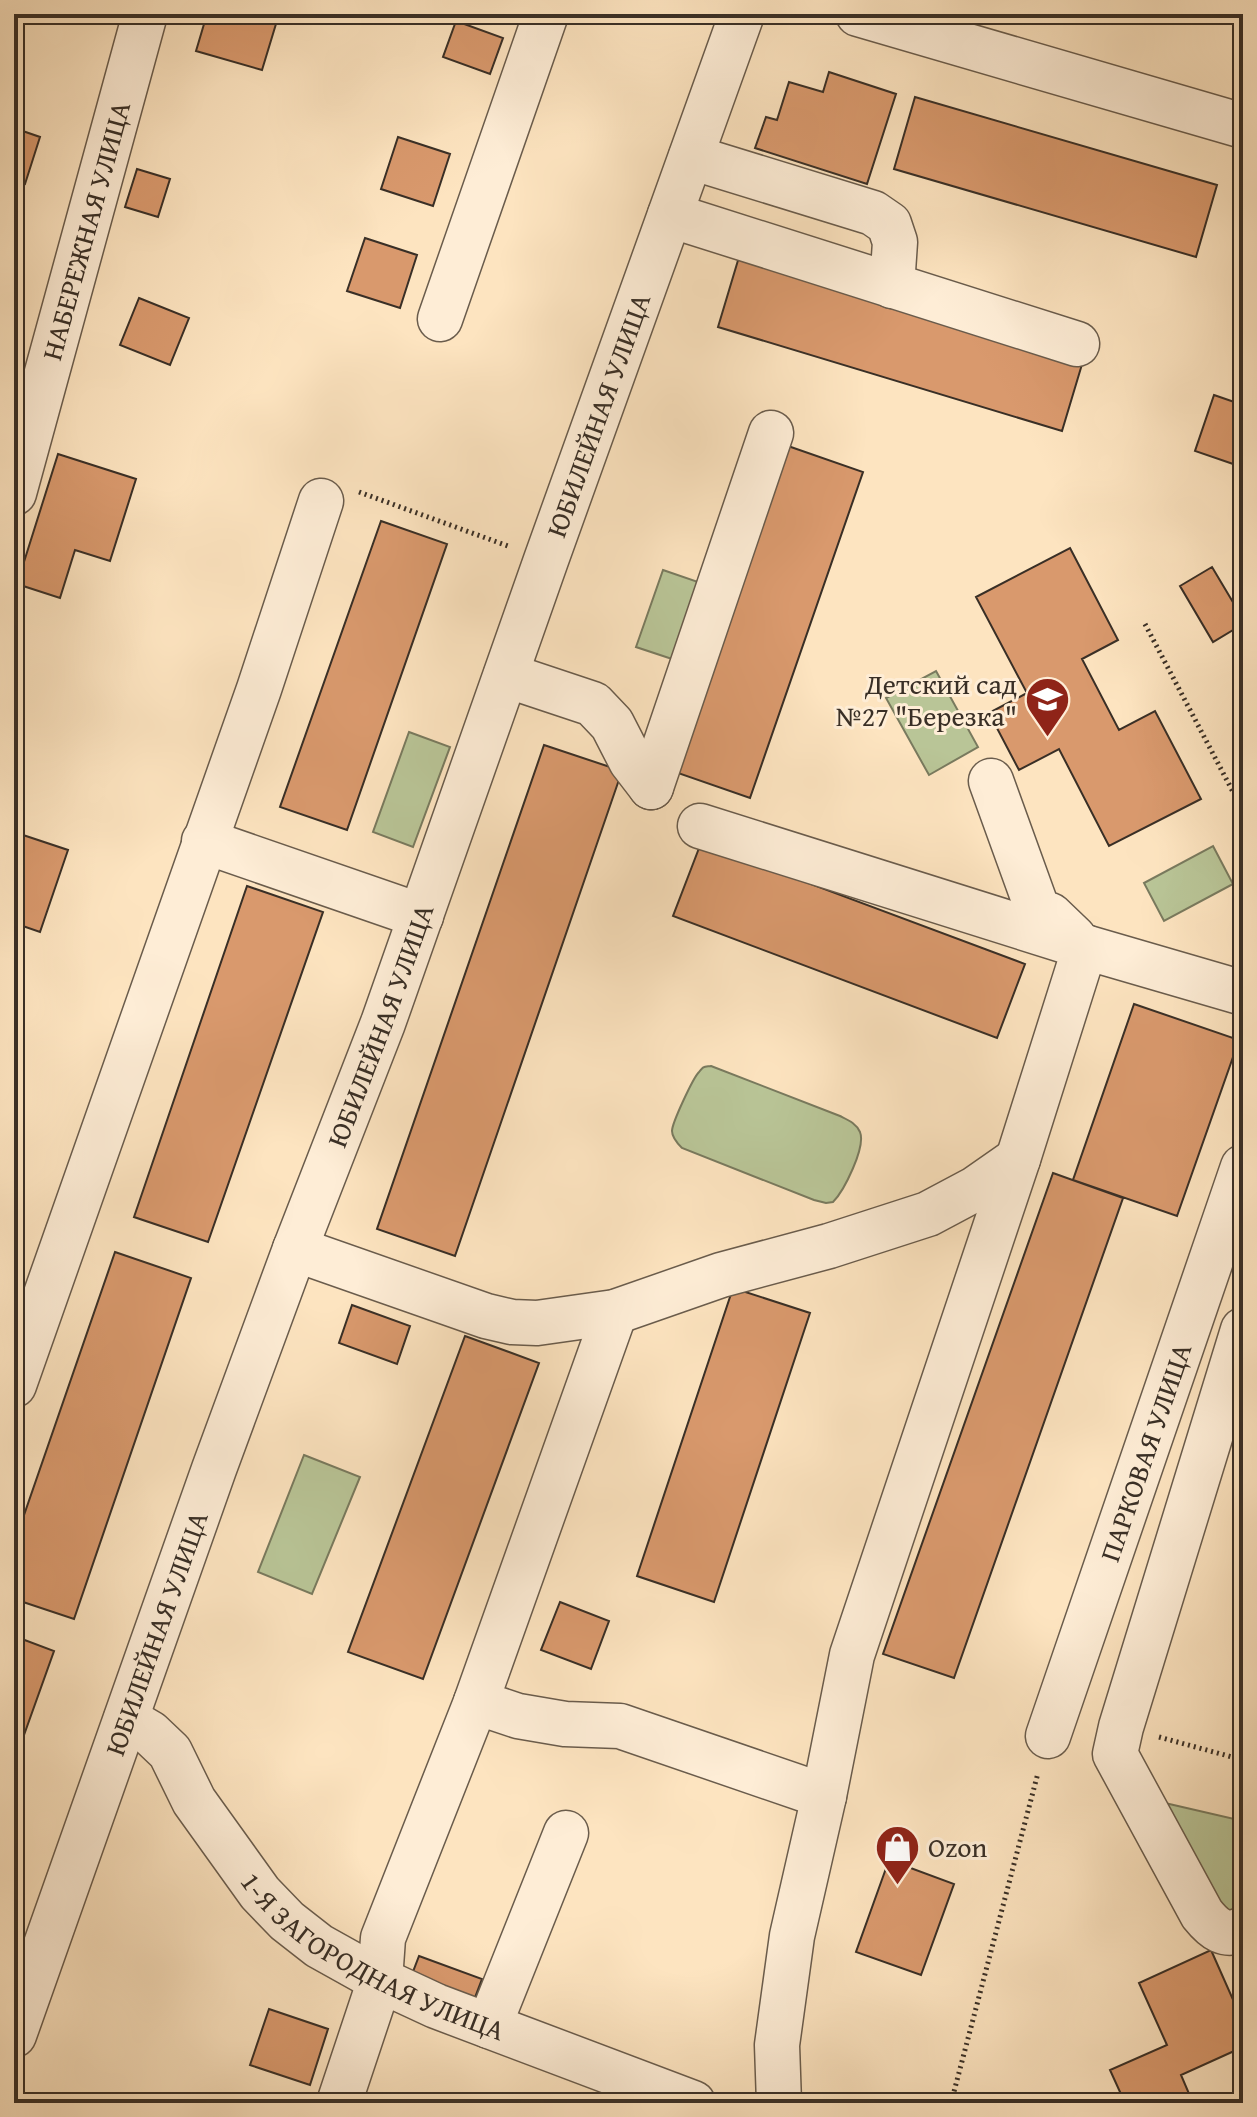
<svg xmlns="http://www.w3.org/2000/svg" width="1257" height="2117" viewBox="0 0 1257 2117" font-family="'Gentium Book Plus',serif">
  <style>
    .green { fill: #b9c597; stroke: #797a5e; stroke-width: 2 }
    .building { fill: #d9996d; stroke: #392f26; stroke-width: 2 }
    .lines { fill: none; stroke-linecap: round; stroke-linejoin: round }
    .minor-casing { stroke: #6a5c4c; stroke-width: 47 }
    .path { stroke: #392f26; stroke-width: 5; stroke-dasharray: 2 4; stroke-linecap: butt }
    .minor { stroke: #feedd6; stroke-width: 44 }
    .labels { text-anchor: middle; stroke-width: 6; stroke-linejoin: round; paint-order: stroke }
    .street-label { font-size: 28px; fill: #392f26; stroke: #feedd6 }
    .poi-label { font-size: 28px; fill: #392f26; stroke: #feedd6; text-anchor: end }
  </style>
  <rect width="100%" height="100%" fill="#fde4c0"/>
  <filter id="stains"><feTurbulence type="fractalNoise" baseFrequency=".0025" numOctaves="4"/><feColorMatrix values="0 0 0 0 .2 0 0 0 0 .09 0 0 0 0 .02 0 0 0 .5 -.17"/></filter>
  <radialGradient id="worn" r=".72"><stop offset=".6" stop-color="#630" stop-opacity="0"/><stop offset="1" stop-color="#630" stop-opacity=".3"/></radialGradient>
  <!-- green -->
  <path class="green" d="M 663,570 L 704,584 L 678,661 L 636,647 Z
    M 936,671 L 978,747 L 929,775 L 886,698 Z
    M 409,732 L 450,747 L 413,847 L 373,832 Z
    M 1213,846 L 1233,884 L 1164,921 L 1144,883 Z
    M 711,1066 L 840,1116 C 848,1120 856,1123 860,1132 C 866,1147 844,1191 833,1202 L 826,1203 L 814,1200 L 682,1148 C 678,1144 672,1138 672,1131 C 672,1123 693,1078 699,1072 C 704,1066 703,1067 711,1066 Z
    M 304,1455 L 360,1477 L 312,1594 L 258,1572 Z
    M 1165,1803 L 1243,1821 L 1243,1913 L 1225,1922 Z"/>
  <!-- building -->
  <path class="building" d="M 207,14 L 279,14 L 262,70 L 196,51 Z
    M 456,21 L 503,38 L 490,74 L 443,57 Z
    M 829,72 L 896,94 L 867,184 L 755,148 L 766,117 L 777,120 L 789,82 L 823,92 Z
    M 915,97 L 1217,185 L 1196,257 L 894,169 Z
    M 14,128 L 40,137 L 25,184 L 14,180 Z
    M 398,137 L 450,154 L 433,206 L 381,189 Z
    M 137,169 L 170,179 L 158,217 L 125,207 Z
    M 365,238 L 417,255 L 400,308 L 347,291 Z
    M 739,257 L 1083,361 L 1062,431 L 718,327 Z
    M 139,298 L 189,318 L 170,365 L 120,345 Z
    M 1214,395 L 1243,405 L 1242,467 L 1195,451 Z
    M 788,446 L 863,472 L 750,798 L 675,772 Z
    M 58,454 L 136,479 L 110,561 L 75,550 L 60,598 L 17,584 Z
    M 381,521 L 447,544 L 347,830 L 280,807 Z
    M 1070,548 L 1118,640 L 1082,659 L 1119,730 L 1155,711 L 1201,799 L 1109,846 L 1059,749 L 1019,770 L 989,713 L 1027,693 L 976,597 Z
    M 1212,567 L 1243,619 L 1243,624 L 1213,642 L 1180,586 Z
    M 544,745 L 622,771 L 455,1256 L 377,1229 Z
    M 14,832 L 68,850 L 40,932 L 14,923 Z
    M 701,843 L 1025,964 L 997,1038 L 673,916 Z
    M 247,886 L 323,912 L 208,1242 L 134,1217 Z
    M 1134,1004 L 1239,1040 L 1177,1216 L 1073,1180 Z
    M 1053,1173 L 1123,1198 L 954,1678 L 883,1654 Z
    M 115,1252 L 191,1278 L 74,1619 L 14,1599 L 14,1544 Z
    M 733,1288 L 810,1313 L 714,1602 L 637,1576 Z
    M 352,1305 L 410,1326 L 397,1364 L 339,1343 Z
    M 465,1336 L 539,1363 L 423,1679 L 348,1652 Z
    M 560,1602 L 609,1621 L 591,1669 L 541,1650 Z
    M 14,1636 L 54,1651 L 14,1763 Z
    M 889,1860 L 954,1884 L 921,1975 L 856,1952 Z
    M 1211,1950 L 1238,2011 L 1243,2009 L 1243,2047 L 1181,2075 L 1193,2103 L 1125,2103 L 1110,2070 L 1167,2045 L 1139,1983 Z
    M 419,1956 L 482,1979 L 474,2000 L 411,1977 Z
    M 269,2009 L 328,2029 L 310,2085 L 250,2065 Z"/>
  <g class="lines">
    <defs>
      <g id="minor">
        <path d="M 858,14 L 1243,126"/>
        <path d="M 691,157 L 873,213 L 889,224 L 895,242 L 892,286"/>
        <path d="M 670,215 L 1077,344"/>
        <path d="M 440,319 L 546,14"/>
        <path id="s1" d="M 14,493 L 145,14"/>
        <path d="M 506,675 L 593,704 L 612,724 L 631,761 L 651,787"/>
        <path d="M 991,781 L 1038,911 L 1050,915 L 1074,938"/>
        <path d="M 651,787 L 771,433"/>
        <path d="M 700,826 L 1085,947"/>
        <path d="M 204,841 L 421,916"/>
        <path d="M 295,1249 L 486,1316 L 512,1322 L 537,1323 L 615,1312 L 721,1275 L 829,1246 L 928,1214 L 975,1189 L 1018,1159"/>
        <path d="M 615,1312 L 476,1702 L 518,1716 L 565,1724 L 620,1726 L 824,1796"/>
        <path d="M 1243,1330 L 1121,1727 L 1115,1754 L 1202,1914 C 1214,1929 1225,1938 1243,1929"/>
        <path d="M 14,1385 L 259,689 L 321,501"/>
        <path id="s2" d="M 126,1719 L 150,1733 L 170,1752 L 194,1801 L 260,1893 L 287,1921 L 319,1946 L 380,1980 L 436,2006 L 693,2103"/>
        <path id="s3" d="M 1048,1736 L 1243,1167"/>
        <path d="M 489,2026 L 566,1833"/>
        <path id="s4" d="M 14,2035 L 214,1469 L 295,1249 L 383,1023 L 546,560 L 742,14"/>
        <path d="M 339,2103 L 380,1980 L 383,1938 L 476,1702"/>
        <path d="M 779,2103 L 777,2045 L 792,1936 L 824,1796 L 852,1655 L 1018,1159 L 1085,947 L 1243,993"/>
      </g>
    </defs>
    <!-- minor casing -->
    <use href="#minor" class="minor-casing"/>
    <!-- path -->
    <path class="path" d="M 359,492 L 508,546
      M 1145,624 L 1243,811
      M 1159,1737 L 1243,1760
      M 951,2103 L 1038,1773"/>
    <!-- minor -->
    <use href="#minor" class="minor"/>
  </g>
  <!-- icons -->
  <defs>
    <symbol id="school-pin" viewBox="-11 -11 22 30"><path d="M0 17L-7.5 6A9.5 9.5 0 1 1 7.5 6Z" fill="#8f2418" stroke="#feedd6"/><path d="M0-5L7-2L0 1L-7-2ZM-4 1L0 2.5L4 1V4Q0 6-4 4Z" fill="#fff"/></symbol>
    <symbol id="shop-pin" viewBox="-11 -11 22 30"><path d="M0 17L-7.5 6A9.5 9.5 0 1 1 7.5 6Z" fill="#8f2418" stroke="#feedd6"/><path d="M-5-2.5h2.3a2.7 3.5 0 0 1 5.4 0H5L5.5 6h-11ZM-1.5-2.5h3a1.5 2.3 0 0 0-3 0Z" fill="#fff"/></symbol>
  </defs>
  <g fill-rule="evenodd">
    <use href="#school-pin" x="1022" y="674" width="51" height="69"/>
    <use href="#shop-pin" x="872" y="1822" width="51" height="69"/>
  </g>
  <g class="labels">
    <!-- street labels -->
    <g class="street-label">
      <text dy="10" stroke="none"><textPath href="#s1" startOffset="272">НАБЕРЕЖНАЯ УЛИЦА</textPath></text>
      <text dy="10" stroke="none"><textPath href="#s4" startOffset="1722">ЮБИЛЕЙНАЯ УЛИЦА</textPath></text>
      <text dy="10" stroke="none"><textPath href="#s4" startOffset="1074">ЮБИЛЕЙНАЯ УЛИЦА</textPath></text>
      <text dy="10" stroke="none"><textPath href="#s3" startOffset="300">ПАРКОВАЯ УЛИЦА</textPath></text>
      <text dy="10" stroke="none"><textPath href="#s4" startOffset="426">ЮБИЛЕЙНАЯ УЛИЦА</textPath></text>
      <text dy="10" stroke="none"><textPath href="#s2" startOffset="354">1-Я ЗАГОРОДНАЯ УЛИЦА</textPath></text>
    </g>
    <!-- poi labels -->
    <g class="poi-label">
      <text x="1017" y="694">Детский сад<tspan x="1017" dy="32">№27 "Березка"</tspan></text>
      <text x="928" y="1857" text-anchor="start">Ozon</text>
    </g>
  </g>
  <!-- margin -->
  <rect width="1257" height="2117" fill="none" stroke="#fde4c0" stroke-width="48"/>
  <rect x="16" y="16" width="1225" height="2085" fill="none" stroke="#392f26" stroke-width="4"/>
  <rect x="24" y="24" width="1209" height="2069" fill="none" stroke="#392f26" stroke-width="2"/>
  <rect width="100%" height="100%" filter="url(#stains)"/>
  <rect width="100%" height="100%" fill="url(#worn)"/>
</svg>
